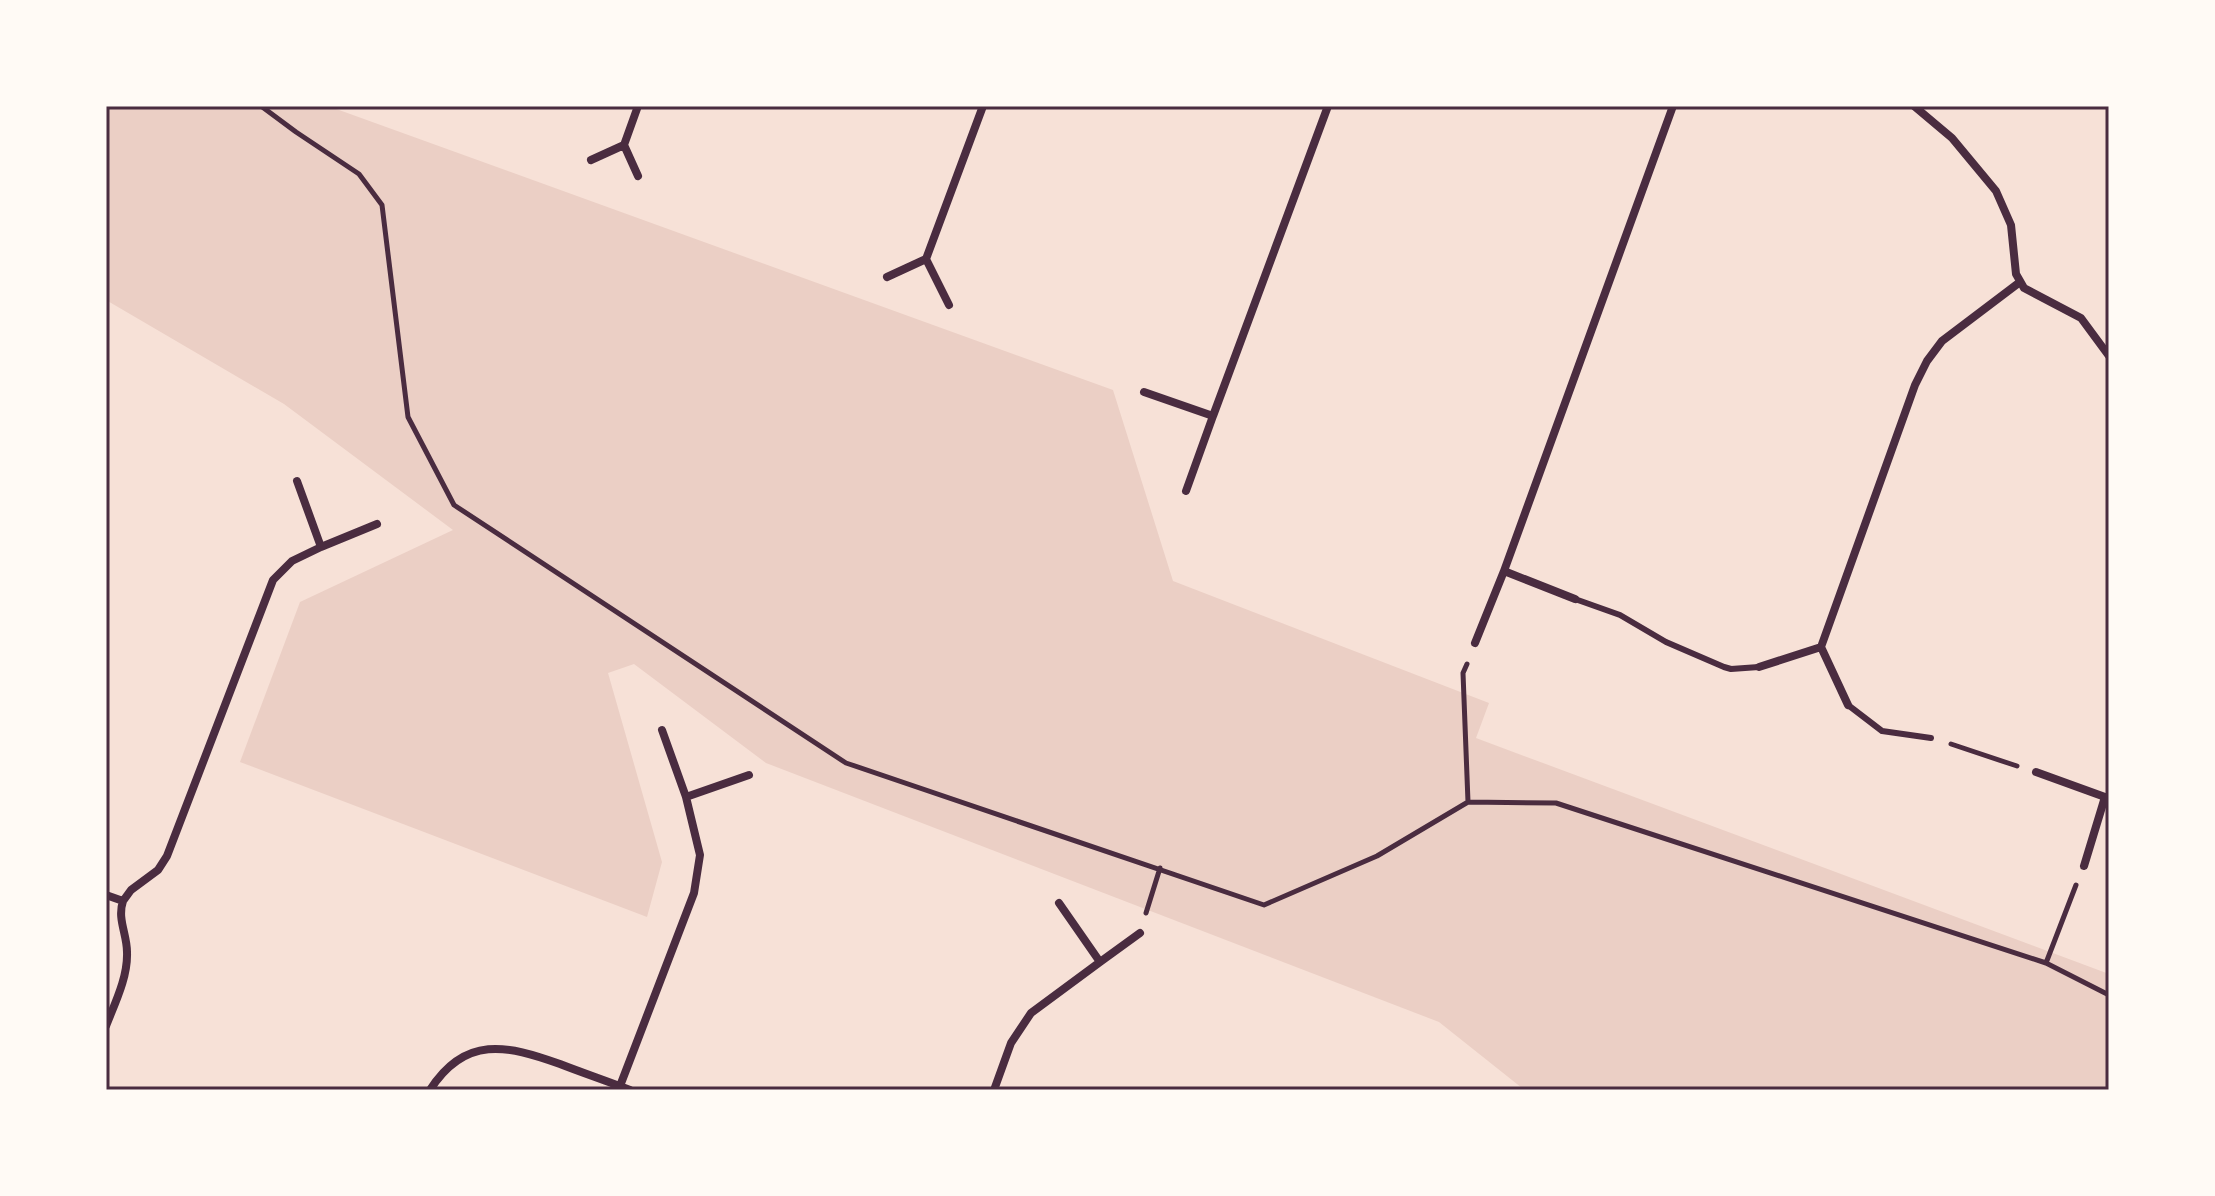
<svg xmlns="http://www.w3.org/2000/svg" width="2215" height="1196" viewBox="0 0 2215 1196" font-family="Literata,serif">
  <style>
    .green { fill: #ebcfc5 }
    .lines { fill: none; stroke-linecap: round; stroke-linejoin: round }
    .path { stroke: #4a2c40; stroke-width: 5 }
    .service { stroke: #4a2c40; stroke-width: 6 }
    .minor { stroke: #4a2c40; stroke-width: 8 }
    .neatline { fill: none; stroke: #4a2c40; stroke-width: 3 }
  </style>
  <rect width="100%" height="100%" fill="#f7e1d7"/>
  <!-- green -->
  <path class="green" d="M 106,106 L 328,106 L 1113,390 L 1173,581 L 1489,703 L 1476,738 L 2109,974 L 2109,1090 L 1533,1090 L 1522,1088 L 1439,1022 L 766,763 L 634,664 L 608,673 L 662,862 L 647,917 L 240,762 L 300,602 L 453,530 L 284,404 L 106,300 Z"/>
  <g class="lines">
    <!-- path -->
    <path class="path" d="M 261,106 L 296,132 L 359,174 L 382,205 L 408,417 L 454,505 L 846,763 L 1264,905 L 1377,856 L 1468,802 L 1556,803 L 2046,963 L 2109,995
      M 1467,664 L 1463,673 L 1468,802
      M 1951,744 L 2017,766
      M 1146,913 L 1160,868
      M 2046,963 L 2076,885"/>
    <!-- service -->
    <path class="service" d="M 1575,599 L 1620,615 L 1666,642 L 1724,667 L 1731,669 L 1759,667
      M 1848,705 L 1882,731 L 1931,738"/>
    <!-- minor -->
    <path class="minor" d="M 1914,106 L 1952,138 L 1996,191 L 2011,225 L 2016,274 L 2024,288 L 2081,318 L 2109,356
      M 624,145 L 638,106
      M 591,160 L 624,145 L 638,176
      M 926,259 L 983,106
      M 887,277 L 926,259 L 949,305
      M 1144,392 L 1213,416 L 1186,491
      M 1213,416 L 1328,106
      M 297,481 L 321,547 L 377,524
      M 1504,571 L 1673,106
      M 1475,643 L 1504,571 L 1575,599
      M 1821,647 L 1915,385 L 1927,361 L 1942,341 L 2020,282
      M 1759,667 L 1821,647 L 1848,705
      M 662,730 L 686,797 L 749,775
      M 2036,772 L 2105,797 L 2084,866
      M 106,895 L 123,901 C 117,919 127,934 127,952 C 128,977 115,1003 106,1026
      M 123,901 L 131,890 L 158,870 L 167,856 L 273,580 L 292,561 L 321,547
      M 1059,903 L 1100,962 L 1140,933
      M 620,1086 L 694,893 L 700,855 L 686,797
      M 430,1090 C 465,1035 507,1045 560,1064 C 583,1073 607,1081 630,1090
      M 994,1090 L 1011,1043 L 1031,1013 L 1100,962"/>
  </g>
  <!-- border -->
  <rect width="2215" height="1196" fill="none" stroke="#fffaf5" stroke-width="216"/>
  <rect x="108" y="108" width="1999" height="980" class="neatline"/>
</svg>
